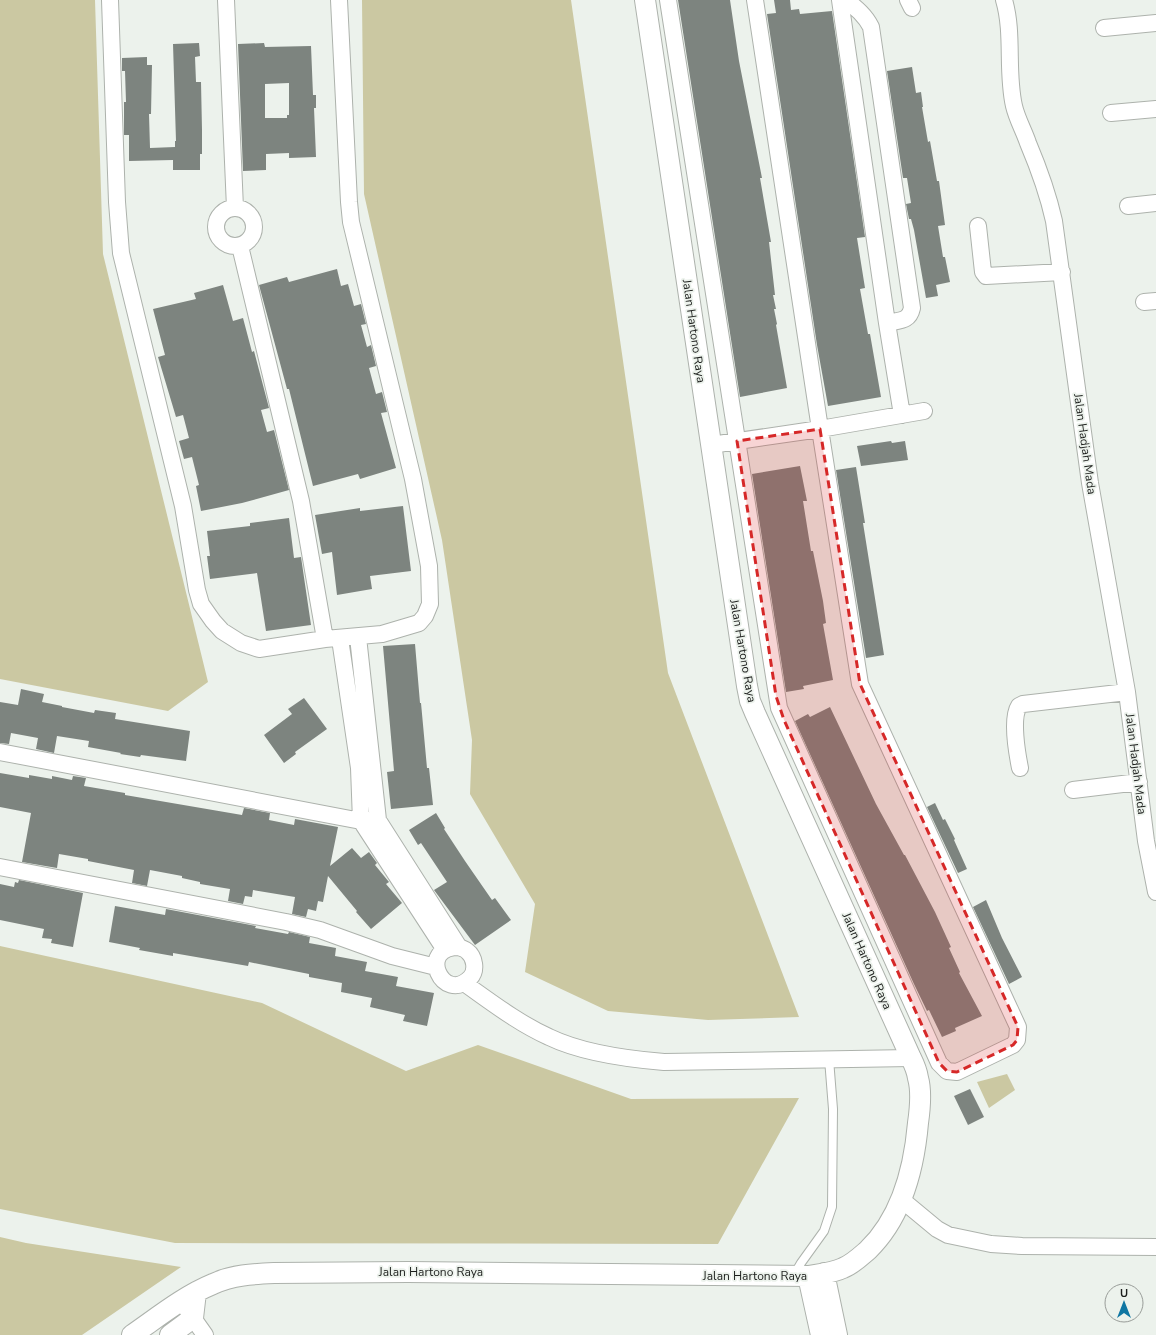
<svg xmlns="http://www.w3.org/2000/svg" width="1156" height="1335" viewBox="0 0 1156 1335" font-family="'Nunito Sans',sans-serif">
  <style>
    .green { fill: #cbc8a2 }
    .building { fill: #7d847f; fill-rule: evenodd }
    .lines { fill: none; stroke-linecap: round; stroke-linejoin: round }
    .service-casing { stroke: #adb2ac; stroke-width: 10 }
    .minor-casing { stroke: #adb2ac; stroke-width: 18 }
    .tertiary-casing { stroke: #adb2ac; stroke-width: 22 }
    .service { stroke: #fff; stroke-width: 8 }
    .minor { stroke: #fff; stroke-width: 16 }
    .tertiary { stroke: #fff; stroke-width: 20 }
    .marked { fill: #d62828; fill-opacity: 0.2; stroke: #d62828; stroke-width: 3; stroke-dasharray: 8 5; stroke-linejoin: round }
    .labels { text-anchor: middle; stroke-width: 3.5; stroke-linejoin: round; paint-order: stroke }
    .street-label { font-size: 12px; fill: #1c1e1c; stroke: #ecf2ec }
  </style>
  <rect width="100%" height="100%" fill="#ecf2ec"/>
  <!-- green -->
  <path class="green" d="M 0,0 L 95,0 L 103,254 L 208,682 L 168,711 L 0,679 Z
    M 362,0 L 571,0 L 668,673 L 799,1017 L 708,1020 L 608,1011 L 525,972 L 535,904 L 470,794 L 472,740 L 442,540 L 364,194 Z
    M 0,946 L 262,1003 L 406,1071 L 478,1045 L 631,1099 L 799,1098 L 718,1244 L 175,1243 L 0,1209 Z
    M 1007,1074 L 1015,1090 L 989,1108 L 977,1082 Z
    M 0,1237 L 26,1243 L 181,1267 L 82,1335 L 0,1335 Z"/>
  <!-- building -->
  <path class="building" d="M 678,0 L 730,0 L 739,61 L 762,178 L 760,178 L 771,242 L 769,242 L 775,295 L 773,295 L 776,309 L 774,309 L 777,324 L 776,325 L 787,388 L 740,397 Z
    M 774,0 L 790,0 L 791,10 L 799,9 L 800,14 L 832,11 L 865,237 L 857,238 L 865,288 L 860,289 L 868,334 L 870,334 L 881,397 L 828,406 L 817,345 L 767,14 L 776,13 Z
    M 199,43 L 200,56 L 195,57 L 196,82 L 201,82 L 202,130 L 202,154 L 200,154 L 200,170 L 173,170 L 173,160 L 129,161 L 129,135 L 124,135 L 124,102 L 126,102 L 125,71 L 122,71 L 122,58 L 147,57 L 147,65 L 152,65 L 151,114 L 149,114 L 150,148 L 175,147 L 175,141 L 176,141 L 173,44 Z
    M 264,43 L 265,47 L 311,46 L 313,95 L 316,95 L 316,108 L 314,108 L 316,157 L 289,158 L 289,153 L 266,154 L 266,170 L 243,171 L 238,44 ZM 289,83 L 289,115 L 287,115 L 287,118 L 265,118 L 265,84 Z
    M 912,67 L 916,93 L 921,92 L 923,107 L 922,107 L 928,142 L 930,141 L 937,181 L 939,181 L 945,225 L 938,226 L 943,257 L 945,257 L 950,282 L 936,285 L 938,296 L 926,298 L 914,230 L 911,219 L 909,219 L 906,204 L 911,203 L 907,178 L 903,178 L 887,71 Z
    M 337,269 L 341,286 L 348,284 L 354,306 L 361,304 L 366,324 L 361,325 L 367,347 L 371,345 L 376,366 L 369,368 L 376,394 L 382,392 L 387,412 L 381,413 L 396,468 L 360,479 L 358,474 L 313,486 L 289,389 L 287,389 L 259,285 L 287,277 L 289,282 Z
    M 223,285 L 233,321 L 243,318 L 252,352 L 254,351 L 269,408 L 261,410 L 267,432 L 274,430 L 289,490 L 242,503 L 201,511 L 196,486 L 199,485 L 192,457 L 184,459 L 179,441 L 189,438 L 183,415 L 176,417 L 158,357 L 165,355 L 153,309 L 196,299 L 194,293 Z
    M 891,441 L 892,443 L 905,441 L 908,460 L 861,466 L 857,446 Z
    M 800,466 L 807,501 L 803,501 L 811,551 L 813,551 L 823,601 L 826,623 L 823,624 L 833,680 L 803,686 L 804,689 L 786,692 L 752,474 Z
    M 856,467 L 865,523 L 863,523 L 884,655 L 866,658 L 836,470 Z
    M 403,506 L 411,571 L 370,576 L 372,589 L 337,595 L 332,552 L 322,554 L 315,515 L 360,508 L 360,511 Z
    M 289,518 L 294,558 L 301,557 L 311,625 L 266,631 L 257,573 L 210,579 L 207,556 L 210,556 L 207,531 L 250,526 L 250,523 Z
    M 415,644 L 420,703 L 421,703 L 427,768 L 429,768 L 433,805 L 391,809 L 387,772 L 394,771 L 383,646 Z
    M 21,689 L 44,694 L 42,702 L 62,706 L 62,707 L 94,713 L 95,710 L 116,713 L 115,719 L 190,731 L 186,761 L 141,755 L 140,757 L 120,754 L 121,753 L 88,747 L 89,741 L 57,736 L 54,753 L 36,749 L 38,738 L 11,733 L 9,744 L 0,743 L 0,702 L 18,705 Z
    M 304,698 L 327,729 L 295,752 L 296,754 L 284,763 L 264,735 L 292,714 L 288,709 Z
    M 830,707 L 876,804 L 904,855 L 905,855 L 935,912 L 951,947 L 949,948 L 960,972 L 959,973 L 982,1016 L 955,1028 L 956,1031 L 942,1037 L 929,1010 L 927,1011 L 914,984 L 795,721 L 808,714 L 810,717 Z
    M 0,773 L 29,778 L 29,775 L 52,779 L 52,776 L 72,780 L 73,776 L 86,778 L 84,786 L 125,793 L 125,795 L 242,815 L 244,808 L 270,813 L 269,820 L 294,825 L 295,819 L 338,827 L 330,866 L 352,848 L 361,858 L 369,852 L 377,863 L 375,865 L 389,882 L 386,884 L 402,903 L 371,929 L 356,912 L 357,911 L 328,876 L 323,902 L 318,901 L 316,911 L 308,909 L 306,917 L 292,914 L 295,897 L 253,890 L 252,897 L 245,896 L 243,904 L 228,901 L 230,889 L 200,884 L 200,882 L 182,878 L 182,876 L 150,870 L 147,886 L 132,883 L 134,870 L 88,861 L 88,859 L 59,854 L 57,868 L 22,862 L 31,813 L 0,807 Z
    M 935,803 L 943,820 L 945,819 L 955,839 L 954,840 L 967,869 L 958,873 L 927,807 Z
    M 436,813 L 445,828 L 444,829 L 465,861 L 492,900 L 495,898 L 511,920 L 475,945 L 434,890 L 447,882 L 421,843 L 418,845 L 409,830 Z
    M 19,880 L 83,893 L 73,947 L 51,943 L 52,939 L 42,938 L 44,929 L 0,920 L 0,884 L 14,887 L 15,882 L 18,883 Z
    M 986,900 L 1002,938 L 1022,977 L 1009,984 L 973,907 Z
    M 115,906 L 165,915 L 166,909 L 256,926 L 255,928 L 288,934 L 289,932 L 310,937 L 309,943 L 336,948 L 335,956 L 367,962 L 365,971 L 398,977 L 396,986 L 434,993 L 427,1026 L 403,1021 L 405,1015 L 370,1007 L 372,998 L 341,992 L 342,983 L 309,977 L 309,974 L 249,962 L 248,966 L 173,953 L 173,956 L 139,950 L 140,948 L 109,942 Z
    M 970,1089 L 984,1117 L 968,1125 L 954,1096 Z"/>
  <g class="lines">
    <defs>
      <path id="service" d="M 794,1275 L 801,1263 L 824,1231 L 832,1207 L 833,1109 L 829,1059"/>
      <path id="minor" d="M 110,0 L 117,202 L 121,253 L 183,506 L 197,590 L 201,604 L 213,621 L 222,631 L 241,643 L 259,649 L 325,639 L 382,634 L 419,623 L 425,616 L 430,604 L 429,566 L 413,479 L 351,222 L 349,202 L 339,0
        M 226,0 L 235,208
        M 668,0 L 779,708 L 939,1063 L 947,1071 L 957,1072 L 1013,1045 L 1017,1040 L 1018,1027 L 860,684 L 820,429 L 755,0
        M 840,0 L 887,323
        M 846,0 C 856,8 865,15 871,27 L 912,308 C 909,322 899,320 887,323 L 902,415
        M 908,0 L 912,8
        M 1004,0 C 1014,34 1006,71 1014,106 C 1017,119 1024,131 1028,143 C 1039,169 1048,194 1054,221 L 1090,483 L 1127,692 L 1146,841 L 1156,892
        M 1104,28 L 1156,23
        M 1111,113 L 1156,109
        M 1128,206 L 1156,203
        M216 227a19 19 0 1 1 38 0a19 19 0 1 1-38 0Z
        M 978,226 L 983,272 L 986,276 L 1062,272
        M 240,246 L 301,501 L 325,639
        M 1144,302 L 1156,301
        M 711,445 L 820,429 L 924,411
        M 358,637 L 378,820 L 459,947 C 461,948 465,949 467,951 C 475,957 477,971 470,978 C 443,1005 416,947 459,947
        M 340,639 L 359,768 L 361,821 L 445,950
        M 0,752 L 361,821 L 378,820
        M 1020,768 C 1017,753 1011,718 1019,706 L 1023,704 L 1127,692
        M 1073,790 L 1139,782
        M 0,867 L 286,922 L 320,930 L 392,956 L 436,967
        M 464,983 C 491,1002 518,1023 549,1037 C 582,1053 627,1059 664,1062 L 911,1058
        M 902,1200 L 937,1229 L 948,1235 L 991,1244 L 1022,1246 L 1156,1247
        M 186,1308 L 205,1335"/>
      <path id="tertiary" d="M 824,1273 L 837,1335
        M 808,1276 L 821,1335
        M 132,1335 C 158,1317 184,1296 213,1284 C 232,1275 253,1274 274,1273 L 408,1272 L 808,1276 C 820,1274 833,1273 843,1268 C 853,1264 860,1257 868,1250 C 902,1217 914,1169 918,1123 C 920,1109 922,1092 918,1078 C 917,1071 914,1064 911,1058 L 755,713 L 750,701 L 747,686 L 645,0
        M 170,1335 L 193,1318 L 196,1292"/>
    </defs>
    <!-- service casing -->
    <use href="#service" class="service-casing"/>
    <!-- minor casing -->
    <use href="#minor" class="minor-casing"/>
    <!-- tertiary casing -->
    <use href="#tertiary" class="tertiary-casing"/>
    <!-- service -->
    <use href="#service" class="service"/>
    <!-- minor -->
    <use href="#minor" class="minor"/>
    <!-- tertiary -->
    <use href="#tertiary" class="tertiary"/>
  </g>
  <!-- marked area -->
  <path class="marked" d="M 820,429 L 860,684 L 1018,1027 L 1017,1040 L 1013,1045 L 957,1072 L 947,1071 L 939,1063 L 784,720 L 776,696 L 737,441 Z"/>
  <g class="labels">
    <!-- street labels -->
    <g class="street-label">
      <text transform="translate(694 331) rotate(82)" y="4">Jalan Hartono Raya</text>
      <text transform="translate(1085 444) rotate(82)" y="4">Jalan Hadjah Mada</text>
      <text transform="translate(743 651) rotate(80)" y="4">Jalan Hartono Raya</text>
      <text transform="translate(1136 764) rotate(83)" y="4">Jalan Hadjah Mada</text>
      <text transform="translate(867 961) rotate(66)" y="4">Jalan Hartono Raya</text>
      <text x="431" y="1276">Jalan Hartono Raya</text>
      <text x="755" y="1280">Jalan Hartono Raya</text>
    </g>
  </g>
  <!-- north arrow -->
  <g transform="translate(1124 1303)"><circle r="19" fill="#ecf2ec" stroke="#999d99"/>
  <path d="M0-3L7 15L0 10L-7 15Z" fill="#0f76a2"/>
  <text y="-6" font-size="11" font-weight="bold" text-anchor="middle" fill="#1c1e1c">U</text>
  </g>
</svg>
